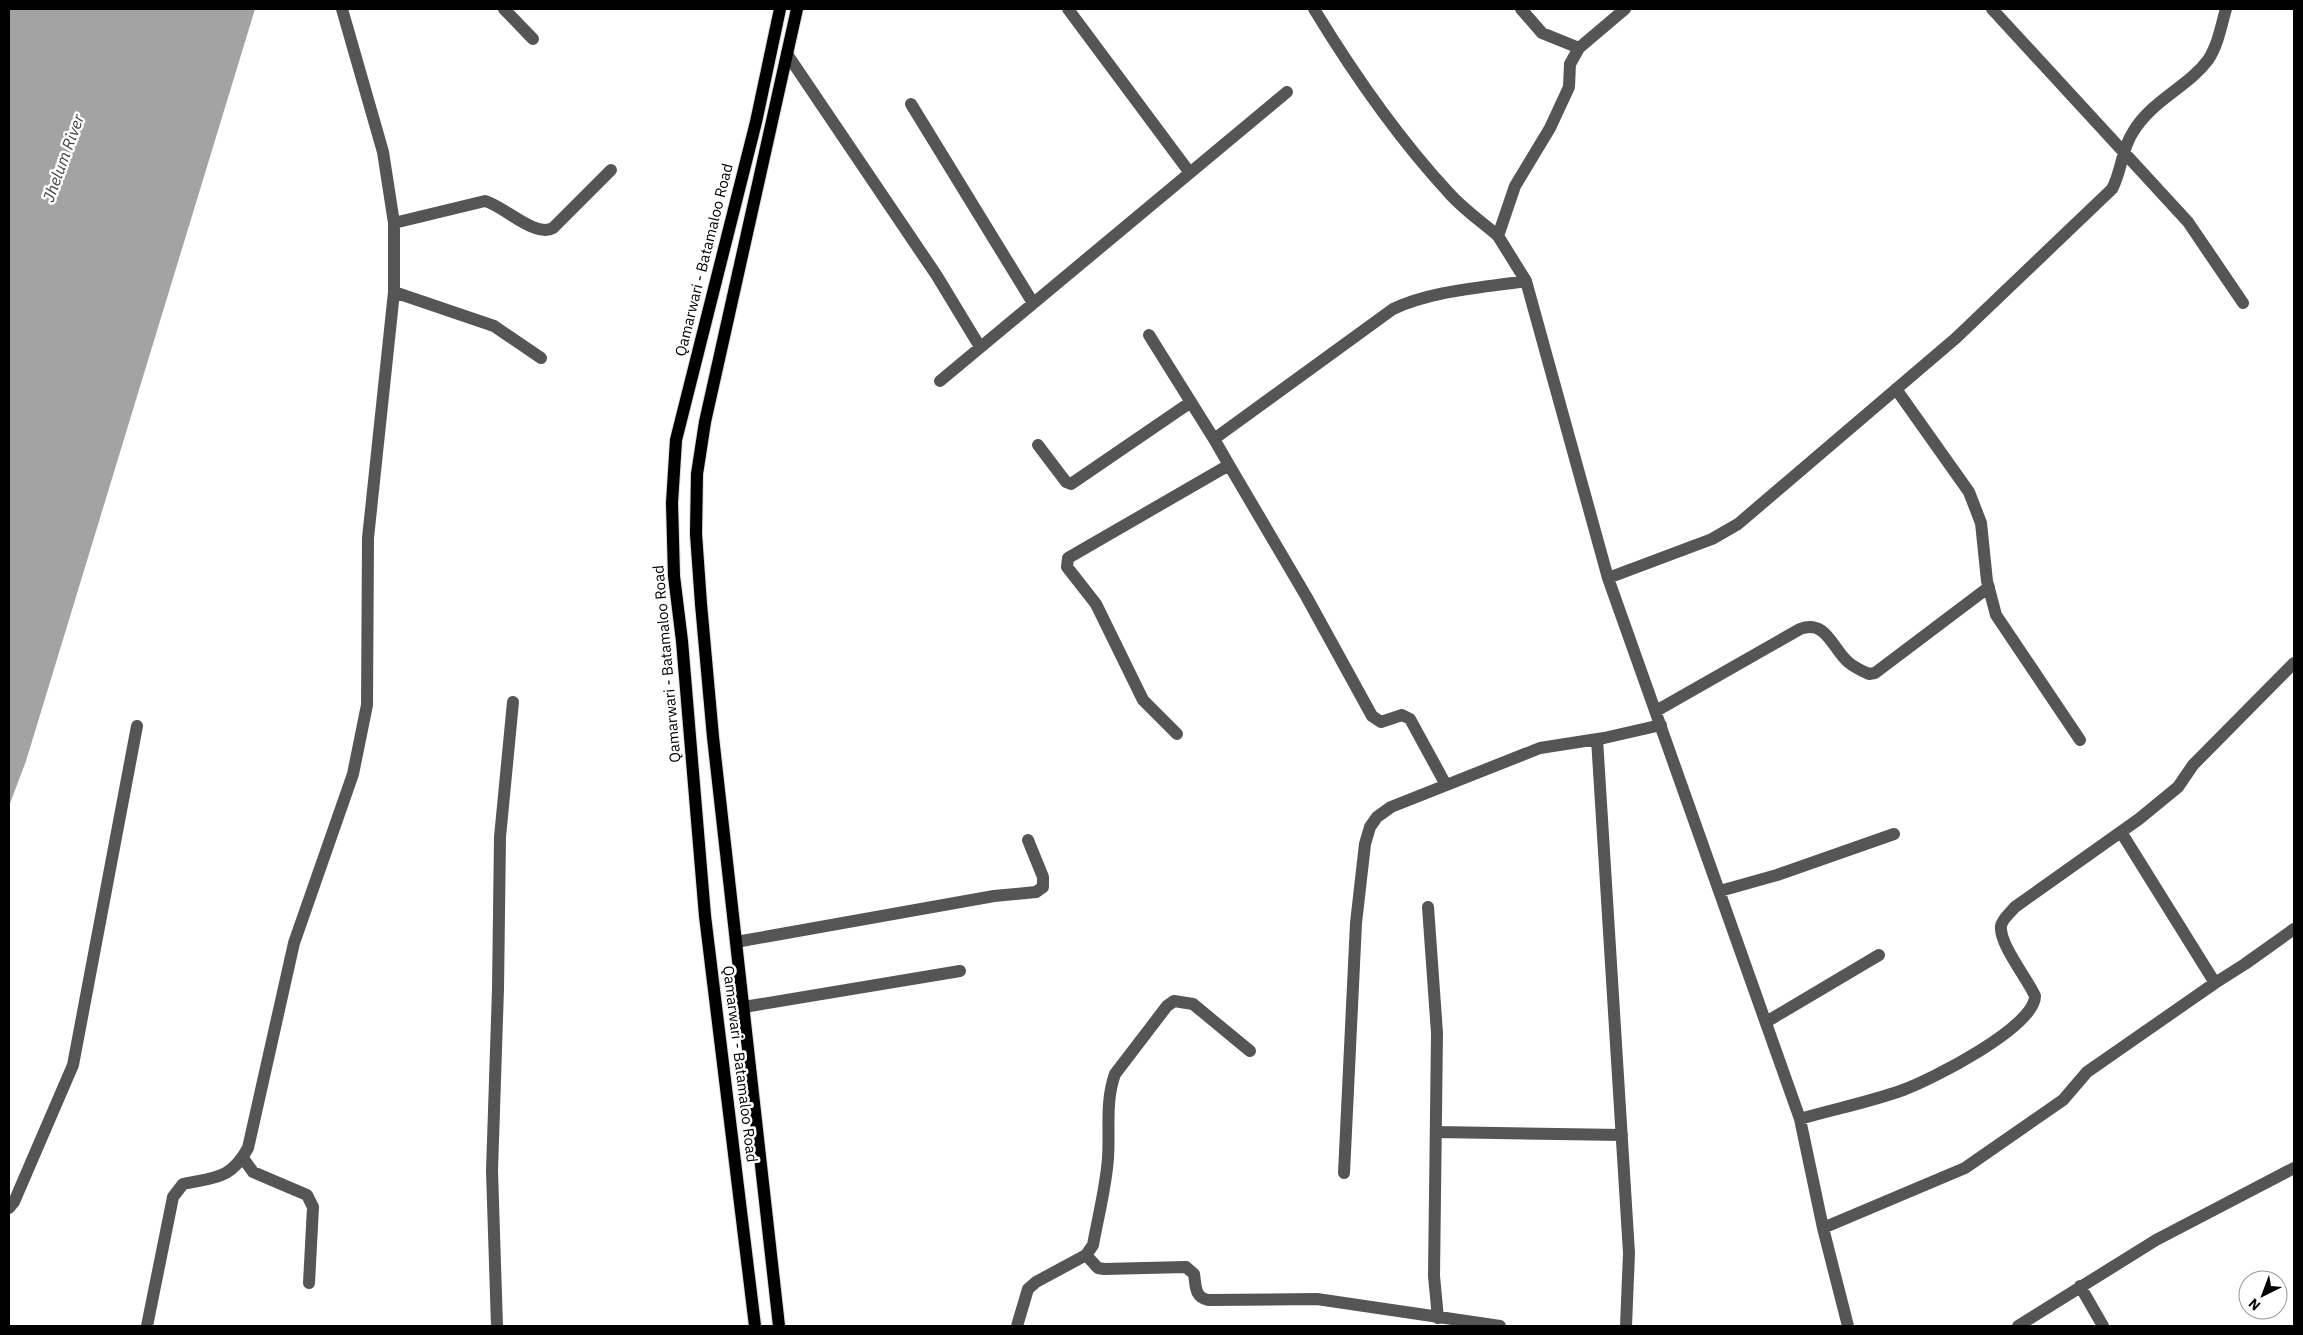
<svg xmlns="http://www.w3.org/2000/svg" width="2303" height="1335" viewBox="0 0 2303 1335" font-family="'IBM Plex Sans',sans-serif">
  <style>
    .water { fill: #a3a3a3 }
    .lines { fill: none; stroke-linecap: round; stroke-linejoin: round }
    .major-casing { stroke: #dbdbdb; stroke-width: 14 }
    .minor { stroke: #555; stroke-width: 12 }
    .major { stroke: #000; stroke-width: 12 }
    .labels { text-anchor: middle; stroke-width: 5; stroke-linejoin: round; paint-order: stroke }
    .street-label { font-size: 15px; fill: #000; stroke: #fff }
    .water-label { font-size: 16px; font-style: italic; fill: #444; stroke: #fff }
  </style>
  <rect width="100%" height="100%" fill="#fff"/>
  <!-- water -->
  <path class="water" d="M 9,9 L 255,9 L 26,761 L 9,806 Z"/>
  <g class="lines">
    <defs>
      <path id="major" d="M 755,1326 L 705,916 L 682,641 L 674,576 L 672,503 L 676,440 L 756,122 L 780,9
        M 779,1326 L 713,737 L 701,604 L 696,534 L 697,474 L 705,422 L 797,9"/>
    </defs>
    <!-- major casing -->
    <use href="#major" class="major-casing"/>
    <!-- minor -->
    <path class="minor" d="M 504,9 L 533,39
      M 1068,9 L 1190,173
      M 1314,9 C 1353,73 1398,138 1449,193 C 1463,209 1482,222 1498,236
      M 1521,9 L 1542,33 L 1579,48
      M 1625,9 L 1579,48 L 1570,64 L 1569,87 L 1550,128 L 1515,186 L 1498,236 L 1526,281 L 1608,578 L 1800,1119 L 1823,1228 L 1848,1326
      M 1992,9 L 2188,222 L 2243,303
      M 787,54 L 937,276 L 980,347
      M 911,104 L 1033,303
      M 394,223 L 485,201 C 504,206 535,238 553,228 L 611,170
      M 394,292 L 494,326 L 541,358
      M 1149,335 L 1214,439
      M 940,381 L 1287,92
      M 1896,389 L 1969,492 L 1981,523 L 1987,581 L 1996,615 L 2080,740
      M 1038,445 L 1066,482 L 1071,484 L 1191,402
      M 1229,465 L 1306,596 L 1372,716 L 1381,722 L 1402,715 L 1410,719 L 1446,785
      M 1608,578 L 1712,539 L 1738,524 L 1956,338 L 2112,189 C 2122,171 2121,150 2133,132 C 2152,100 2188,87 2208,60 C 2218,45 2221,26 2226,9
      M 1656,711 L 1800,629 C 1826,619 1832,648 1848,662 C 1854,667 1862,671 1869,674 L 1875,673 L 1989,587
      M 1177,734 L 1143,700 L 1096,604 L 1067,567 L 1068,558 L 1229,465 L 1214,439 L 1393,309 C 1434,290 1482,288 1526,281
      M 1597,739 L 1629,1253 L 1626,1326
      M 2121,832 L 2215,983 L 2245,964 L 2294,929
      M 1720,891 L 1777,875 L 1894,834
      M 1428,907 L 1437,1033 L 1434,1276 L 1438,1318
      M 736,942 L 994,896 L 1036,892 L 1043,887 L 1043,877 L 1028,840
      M 744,1007 L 960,971
      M 1766,1022 L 1879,955
      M 1800,1119 C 1834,1109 1870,1102 1903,1090 C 1931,1080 2035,1027 2035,996 C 2027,978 1999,944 2001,926 C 2002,919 2011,912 2015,907 L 2139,819 L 2178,787 L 2193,765 L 2294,663
      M 1436,1132 L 1622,1135
      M 243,1158 L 253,1172 L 307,1195 L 313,1207 L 309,1283
      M 1344,1173 L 1356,923 L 1365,844 L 1370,827 L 1377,817 L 1391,807 L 1540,748 L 1604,738 L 1661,725
      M 9,1208 L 14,1202 L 73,1065 L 137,726
      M 1823,1228 L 1965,1168 L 2063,1100 L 2087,1072 L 2215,983
      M 1086,1255 L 1098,1268 L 1104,1269 L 1186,1267 L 1194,1274 C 1196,1285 1194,1297 1208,1300 L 1317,1299 L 1500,1326
      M 2080,1286 L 2103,1326
      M 147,1326 L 173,1197 L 183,1184 C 216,1177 231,1179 248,1148 L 294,943 L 353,774 L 367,705 L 368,538 L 394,292 L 394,223 L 383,152 L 342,9
      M 497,1326 L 492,1171 L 498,989 L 500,837 L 513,702
      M 1017,1326 L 1028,1289 L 1036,1282 L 1086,1255 L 1093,1245 C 1098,1217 1106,1187 1108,1158 C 1110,1129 1105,1102 1115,1074 L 1167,1006 L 1174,1001 L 1193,1004 L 1250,1051
      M 2018,1326 L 2156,1240 L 2294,1168"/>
    <!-- major -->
    <use href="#major" class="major"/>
  </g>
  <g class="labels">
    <!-- street labels -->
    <g class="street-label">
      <text transform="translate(704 260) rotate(-76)" y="5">Qamarwari - Batamaloo Road</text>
      <text transform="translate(667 664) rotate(-95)" y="5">Qamarwari - Batamaloo Road</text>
      <text transform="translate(740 1064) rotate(83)" y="5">Qamarwari - Batamaloo Road</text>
    </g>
    <!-- water labels -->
    <g class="water-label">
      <text transform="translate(63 158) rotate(-70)" y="6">Jhelum River</text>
    </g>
  </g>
  <!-- border -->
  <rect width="2303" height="1335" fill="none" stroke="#000000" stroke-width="20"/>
  <!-- north arrow -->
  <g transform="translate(2263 1295) rotate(222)"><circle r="24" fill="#ffffff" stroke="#999999"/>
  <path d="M0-4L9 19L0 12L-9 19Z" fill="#000000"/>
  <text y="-8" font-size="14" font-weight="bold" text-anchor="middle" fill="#000000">N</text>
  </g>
</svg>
